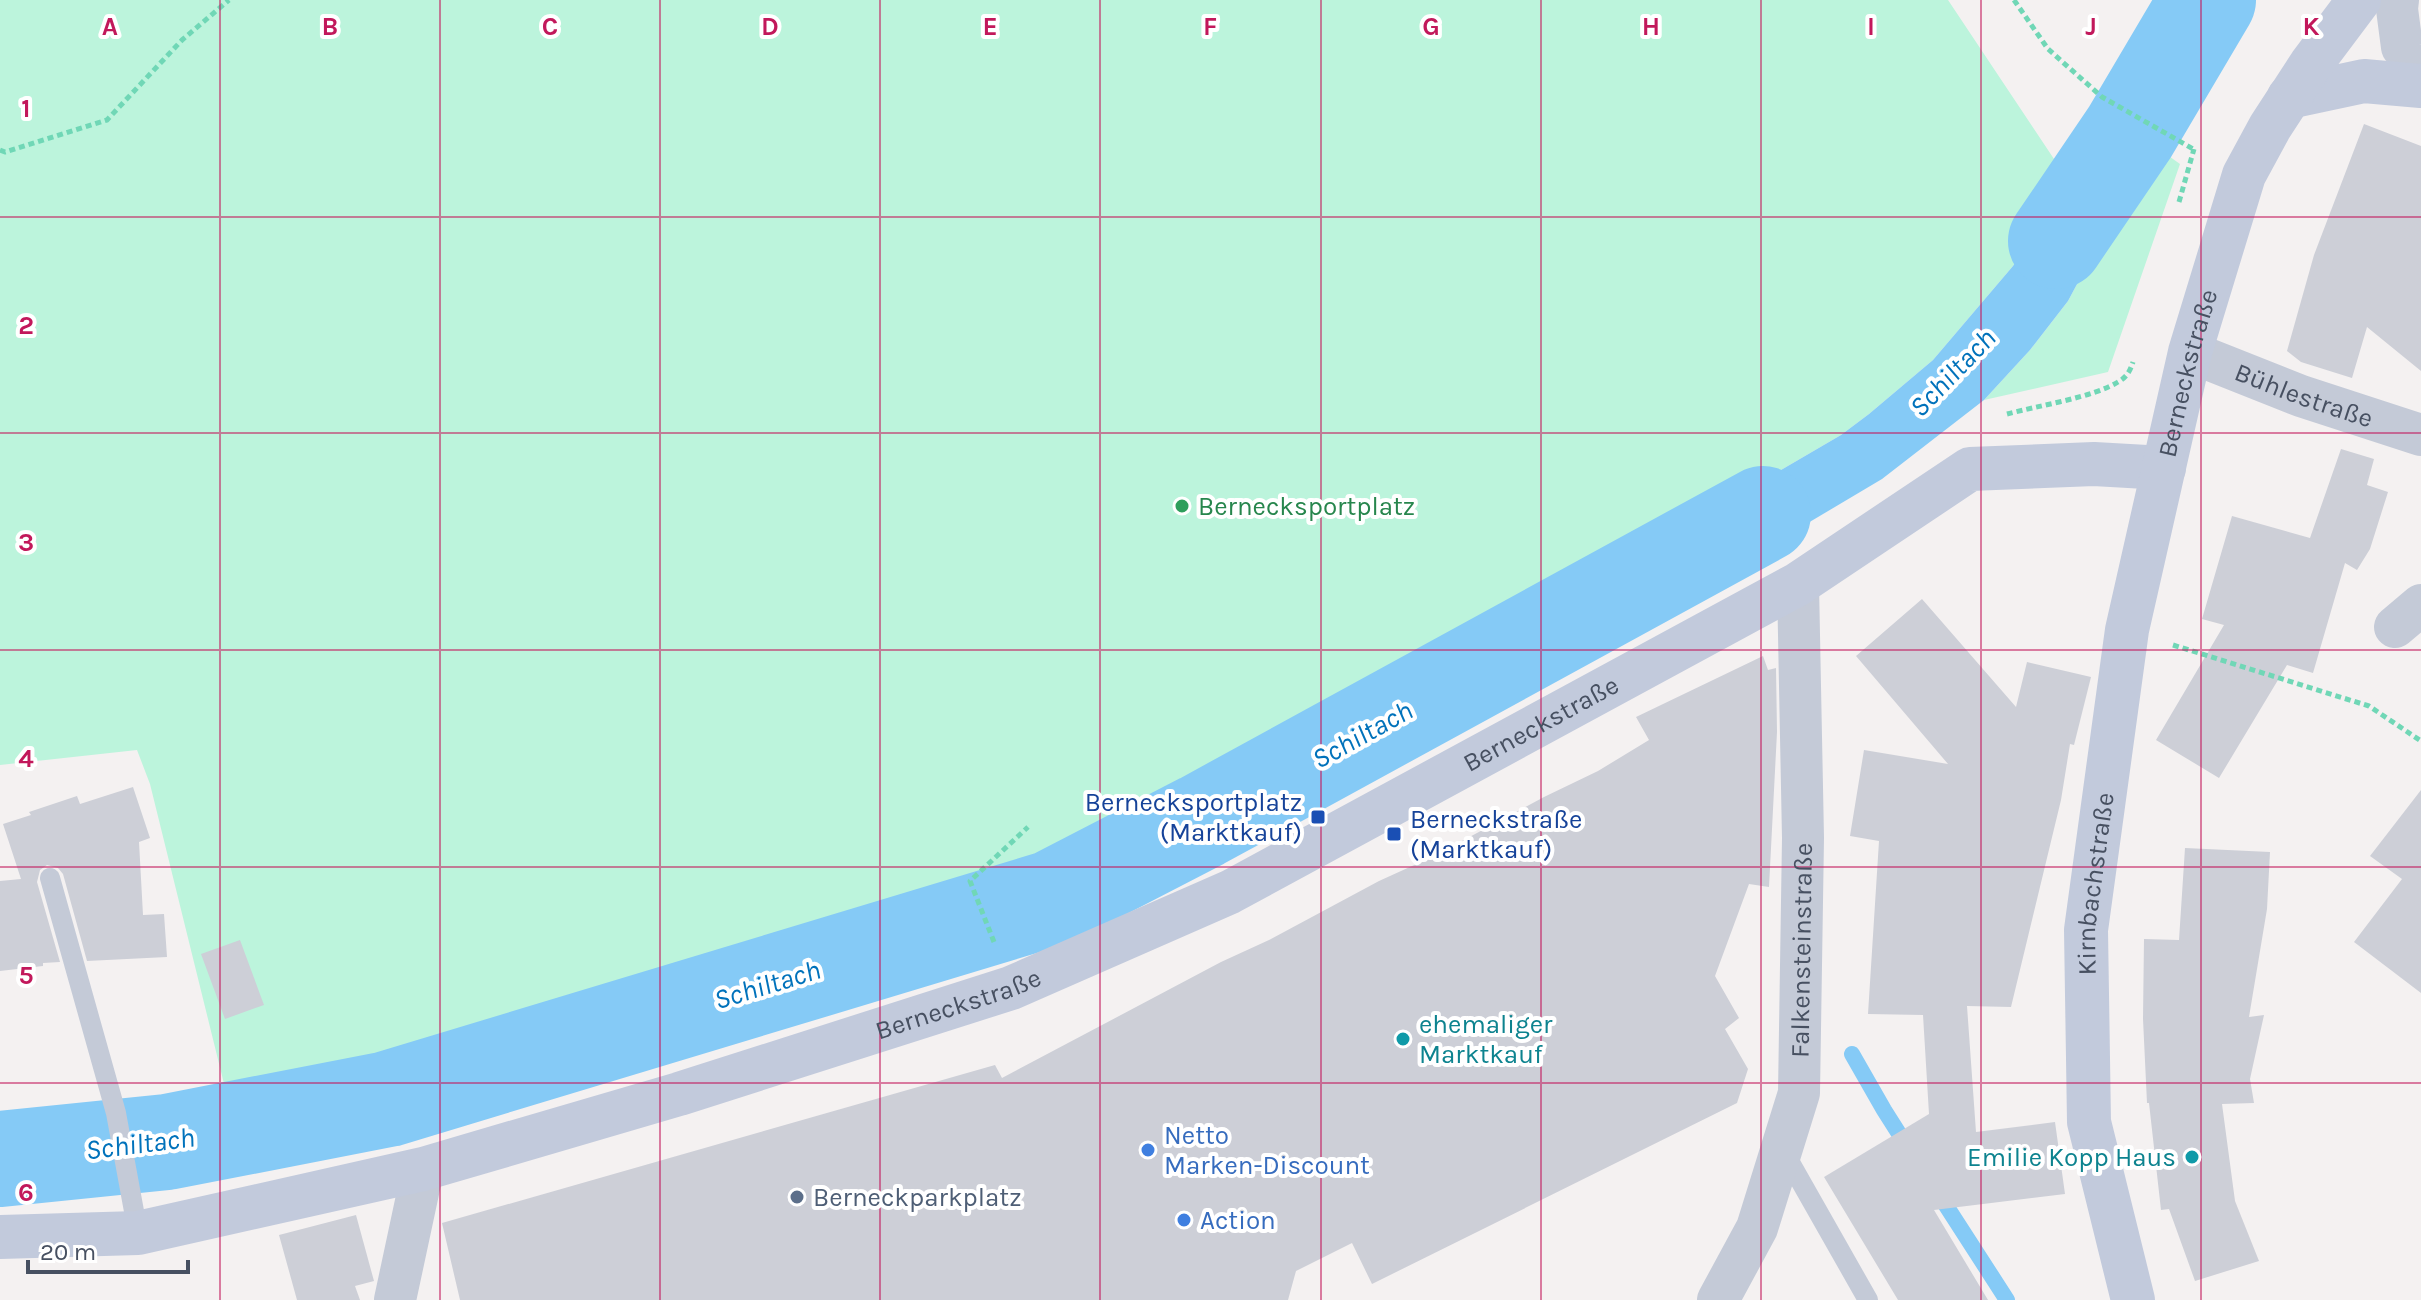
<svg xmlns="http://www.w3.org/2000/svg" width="2421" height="1300" viewBox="0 0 2421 1300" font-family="Karla,sans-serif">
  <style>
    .green { fill: #bcf4dc }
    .water { fill: #85caf6 }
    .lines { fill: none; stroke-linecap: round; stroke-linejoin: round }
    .stream { stroke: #85caf6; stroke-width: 16 }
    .river { stroke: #85caf6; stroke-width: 96 }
    .building { fill: #cdcfd7 }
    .path { stroke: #70d7b6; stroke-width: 5; stroke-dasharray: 6 4; stroke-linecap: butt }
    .lane { stroke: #c4cad7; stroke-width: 20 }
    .street { stroke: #c4cad7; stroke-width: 42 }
    .secondary { stroke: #c2cadc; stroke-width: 44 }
    .grid { fill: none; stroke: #c2185b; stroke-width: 2; stroke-opacity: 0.55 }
    .leisure-dot { fill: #2e9e5b; stroke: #fff; stroke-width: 3 }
    .transit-dot { fill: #1a4fb4; stroke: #fff; stroke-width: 3 }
    .culture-dot { fill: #0f9aa8; stroke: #fff; stroke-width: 3 }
    .shop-dot { fill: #3f7fe0; stroke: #fff; stroke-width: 3 }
    .service-dot { fill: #5c6f8a; stroke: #fff; stroke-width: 3 }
    .labels { text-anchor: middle; stroke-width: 8; stroke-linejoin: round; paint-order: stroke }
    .street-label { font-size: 26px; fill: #475061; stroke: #fff }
    .leisure-label { font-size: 26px; fill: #27864d; stroke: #fff; text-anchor: start }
    .transit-label { font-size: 26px; fill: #164399; stroke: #fff; text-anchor: end }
    .culture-label { font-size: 26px; fill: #0d838f; stroke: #fff; text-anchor: start }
    .shop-label { font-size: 26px; fill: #366cbe; stroke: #fff; text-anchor: start }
    .service-label { font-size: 26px; fill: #4e5e75; stroke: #fff; text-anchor: start }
    .water-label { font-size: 28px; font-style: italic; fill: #0072bb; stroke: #fff }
    .grid-label { font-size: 26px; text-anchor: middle; font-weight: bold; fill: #c2185b; stroke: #fff; stroke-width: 8; stroke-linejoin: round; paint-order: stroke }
  </style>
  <rect width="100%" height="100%" fill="#f4f1f1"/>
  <!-- green -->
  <path class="green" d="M 0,0 L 1948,0 L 2068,180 L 2013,266 L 1933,360 L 1869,414 L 1841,435 L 1632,557 L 1071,860 L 485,1029 L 228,1100 L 150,784 L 137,750 L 0,765 Z
    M 2159,149 L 2180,164 L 2108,372 L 1984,400 L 2030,350 L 2068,301 L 2099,243 Z"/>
  <!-- water -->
  <path class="water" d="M 2171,0 L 2243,0 L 2173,119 L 2145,106 L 2118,87 Z
    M 2106,117 L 2159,149 L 2099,243 L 2068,301 L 2030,350 L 1984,400 L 1882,479 L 1813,520 L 1661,606 L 1632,557 L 1841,435 L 1869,414 L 1933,360 L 2013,266 L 2040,227 Z"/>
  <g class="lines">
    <!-- stream -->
    <path class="stream" d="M 1852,1054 L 1884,1110 L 1910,1151
      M 1936,1190 L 2007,1300"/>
    <!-- river -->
    <path class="river" d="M 2056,241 L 2130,132 L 2208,0
      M 0,1159 L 167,1142 L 388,1099 L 1053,898 L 1202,821 L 1763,514"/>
  </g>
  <!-- building -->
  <path class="building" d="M 2364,124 L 2421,146 L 2421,371 L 2367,327 L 2352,378 L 2301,362 L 2287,351 L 2314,255 Z
    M 2341,449 L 2374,459 L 2367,485 L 2388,492 L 2370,549 L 2357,570 L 2345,563 L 2313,673 L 2287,665 L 2219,778 L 2156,740 L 2224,625 L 2202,619 L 2232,516 L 2310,538 Z
    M 1922,599 L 2016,707 L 2027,662 L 2091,677 L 2074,745 L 2070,744 L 2061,800 L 2011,1007 L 1967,1006 L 1976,1132 L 2055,1122 L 2065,1194 L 1934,1210 L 1988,1300 L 1898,1300 L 1824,1177 L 1929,1114 L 1923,1015 L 1868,1014 L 1879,841 L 1850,836 L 1864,750 L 1948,764 L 1856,656 Z
    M 1763,656 L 1768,670 L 1776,668 L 1777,732 L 1769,887 L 1749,884 L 1715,976 L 1739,1018 L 1725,1029 L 1748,1069 L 1737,1103 L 1372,1284 L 1352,1243 L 1296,1271 L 1288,1300 L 460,1300 L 442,1223 L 995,1065 L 1002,1078 L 1221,962 L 1269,940 L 1379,881 L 1434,856 L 1544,797 L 1598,771 L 1649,740 L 1636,717 Z
    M 133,787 L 150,838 L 139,842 L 143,915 L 164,914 L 167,957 L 87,961 L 63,874 L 58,868 L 47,865 L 40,870 L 37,882 L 60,962 L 43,963 L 43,966 L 0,971 L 0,881 L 21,879 L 3,824 L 31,815 L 29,812 L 77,796 L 80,804 Z
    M 2421,790 L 2421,993 L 2354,942 L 2402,879 L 2370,856 Z
    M 2185,848 L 2270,852 L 2267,909 L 2249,1017 L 2264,1015 L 2250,1079 L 2254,1103 L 2222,1104 L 2235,1201 L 2259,1261 L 2195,1281 L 2169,1209 L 2161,1210 L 2149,1103 L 2147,1103 L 2143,1019 L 2144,939 L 2179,940 Z
    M 240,940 L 264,1005 L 225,1019 L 201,954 Z
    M 356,1215 L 374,1281 L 355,1286 L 360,1300 L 297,1300 L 279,1235 Z"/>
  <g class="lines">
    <!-- path -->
    <path class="path" d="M 2014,0 L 2048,49 L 2102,97 L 2195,150
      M 0,150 L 5,152 L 107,120 L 182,40 L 229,0
      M 2179,202 L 2194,149
      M 2007,414 C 2037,406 2094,397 2118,382 C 2127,377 2130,371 2133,362
      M 2173,645 L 2369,706 L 2421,741
      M 994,942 L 970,881 L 1028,827"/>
    <!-- lane -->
    <path class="lane" d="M 50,878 L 116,1113 L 138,1233
      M 1784,1152 L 1868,1300"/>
    <!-- street -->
    <g class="street">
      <path d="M 2398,0 L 2397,9 L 2402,47 L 2421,65"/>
      <path id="s1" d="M 2190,352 L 2301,396 L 2421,435"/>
      <path d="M 2395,627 L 2421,605"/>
      <path d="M 395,1300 L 423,1169"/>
      <path id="s2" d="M 1718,1300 L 1757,1228 L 1799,1093 L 1803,838 L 1798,584"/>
    </g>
    <!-- secondary -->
    <g class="secondary">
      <path d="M 2289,97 L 2364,81 L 2421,86"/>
      <path id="s3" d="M 0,1237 L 138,1233 L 423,1169 L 679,1094 L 1011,988 L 1230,892 L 1798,584 L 1970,469 L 2094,464 L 2164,468"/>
      <path id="s4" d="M 2133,1300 L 2089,1122 L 2086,930 L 2127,630 L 2190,352 L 2244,175 L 2270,127 L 2311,64 L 2359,0"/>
    </g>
  </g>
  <!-- grid -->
  <path class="grid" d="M 220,0 L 220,1300M 440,0 L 440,1300M 660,0 L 660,1300M 880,0 L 880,1300M 1100,0 L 1100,1300M 1321,0 L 1321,1300M 1541,0 L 1541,1300M 1761,0 L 1761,1300M 1981,0 L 1981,1300M 2201,0 L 2201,1300M 0,217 L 2421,217M 0,433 L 2421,433M 0,650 L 2421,650M 0,867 L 2421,867M 0,1083 L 2421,1083"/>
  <!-- markers -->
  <circle class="leisure-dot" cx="1182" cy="506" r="8"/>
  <g class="transit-dot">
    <rect x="1310" y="809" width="16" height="16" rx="4"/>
    <rect x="1386" y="826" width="16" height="16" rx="4"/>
  </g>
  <g class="culture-dot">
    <circle cx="1403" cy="1039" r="8"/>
    <circle cx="2192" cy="1157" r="8"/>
  </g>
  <g class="shop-dot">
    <circle cx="1148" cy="1150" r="8"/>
    <circle cx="1184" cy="1220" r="8"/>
  </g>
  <circle class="service-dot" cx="797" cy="1197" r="8"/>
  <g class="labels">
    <!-- street labels -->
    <g class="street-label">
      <text dy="9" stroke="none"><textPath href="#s4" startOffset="942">Berneckstraße</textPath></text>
      <text dy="9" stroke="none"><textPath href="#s1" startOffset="122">Bühlestraße</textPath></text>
      <text dy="9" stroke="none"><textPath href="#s3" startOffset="1638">Berneckstraße</textPath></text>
      <text dy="9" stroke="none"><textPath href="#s4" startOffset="422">Kirnbachstraße</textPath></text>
      <text dy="9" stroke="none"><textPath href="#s2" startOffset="366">Falkensteinstraße</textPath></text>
      <text dy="9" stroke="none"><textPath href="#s3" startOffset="990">Berneckstraße</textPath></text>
    </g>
    <!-- leisure labels -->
    <g class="leisure-label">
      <text x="1198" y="515">Bernecksportplatz</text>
    </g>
    <!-- transit labels -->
    <g class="transit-label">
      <text x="1302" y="811">Bernecksportplatz<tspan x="1302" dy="30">(Marktkauf)</tspan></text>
      <text x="1410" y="828" text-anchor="start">Berneckstraße<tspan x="1410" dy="30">(Marktkauf)</tspan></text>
    </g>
    <!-- culture labels -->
    <g class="culture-label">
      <text x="1419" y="1033">ehemaliger<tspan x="1419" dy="30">Marktkauf</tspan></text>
      <text x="2176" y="1166" text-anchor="end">Emilie Kopp Haus</text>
    </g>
    <!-- shop labels -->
    <g class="shop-label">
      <text x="1164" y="1144">Netto<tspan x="1164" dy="30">Marken-Discount</tspan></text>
      <text x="1200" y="1229">Action</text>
    </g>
    <!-- service labels -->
    <g class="service-label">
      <text x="813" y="1206">Berneckparkplatz</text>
    </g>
    <!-- water labels -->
    <g class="water-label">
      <text transform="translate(1952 372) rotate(-46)" y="10">Schiltach</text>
      <text transform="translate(1362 734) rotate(-29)" y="10">Schiltach</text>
      <text transform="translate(767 984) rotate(-17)" y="10">Schiltach</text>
      <text transform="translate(140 1143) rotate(-7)" y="10">Schiltach</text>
    </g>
  </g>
  <g class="grid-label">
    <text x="110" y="35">A</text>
    <text x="330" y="35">B</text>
    <text x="550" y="35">C</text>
    <text x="770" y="35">D</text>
    <text x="990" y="35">E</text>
    <text x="1210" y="35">F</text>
    <text x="1431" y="35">G</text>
    <text x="1651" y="35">H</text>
    <text x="1871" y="35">I</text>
    <text x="2091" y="35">J</text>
    <text x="2311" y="35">K</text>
    <text x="26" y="117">1</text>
    <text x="26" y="334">2</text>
    <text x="26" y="551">3</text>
    <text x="26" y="767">4</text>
    <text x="26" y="984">5</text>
    <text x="26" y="1201">6</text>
  </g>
  <!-- scale -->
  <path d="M28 1260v12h160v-12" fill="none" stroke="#475061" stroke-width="4"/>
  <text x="40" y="1260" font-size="24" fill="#475061" stroke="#ffffff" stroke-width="6" paint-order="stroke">20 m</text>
</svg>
